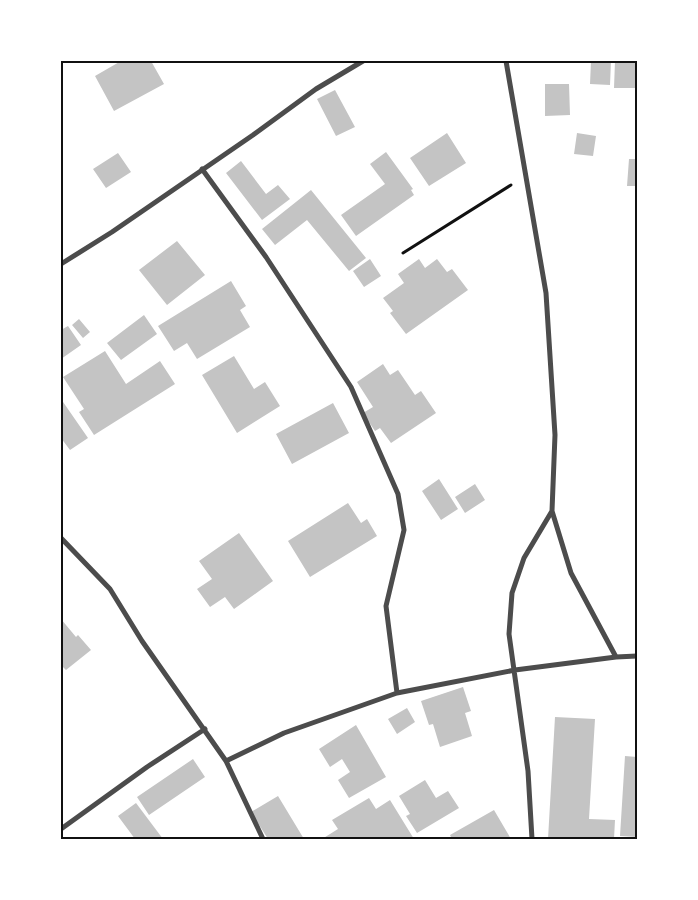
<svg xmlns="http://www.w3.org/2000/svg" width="698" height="900" viewBox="0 0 698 900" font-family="Arial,sans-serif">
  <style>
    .building { fill: #c4c4c4 }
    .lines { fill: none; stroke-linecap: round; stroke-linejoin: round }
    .path { stroke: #111; stroke-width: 3 }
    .minor { stroke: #4c4c4c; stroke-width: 5 }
    .neatline { fill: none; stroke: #111; stroke-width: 2 }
  </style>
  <rect width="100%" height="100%" fill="#fff"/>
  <!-- building -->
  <path class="building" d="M 121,61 L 151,61 L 164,84 L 114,111 L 95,76 Z
    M 591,61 L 611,61 L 610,85 L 590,84 Z
    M 615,61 L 637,61 L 637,88 L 614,88 Z
    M 545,84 L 569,84 L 570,115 L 545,116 Z
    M 335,90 L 355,127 L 336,136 L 317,99 Z
    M 447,133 L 466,163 L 429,186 L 410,158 Z
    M 577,133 L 596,136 L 593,156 L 574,154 Z
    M 386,152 L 413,189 L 411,190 L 414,195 L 356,236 L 341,215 L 385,184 L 370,164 Z
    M 118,153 L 131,172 L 106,188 L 93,169 Z
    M 629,159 L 637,159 L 637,186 L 627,186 Z
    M 241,161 L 266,194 L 278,185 L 290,199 L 262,220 L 226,173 Z
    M 311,190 L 366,258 L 349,271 L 307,220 L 275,245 L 262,229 Z
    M 177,241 L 205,275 L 167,305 L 139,270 Z
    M 370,259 L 381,276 L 364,287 L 353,271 Z
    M 419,259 L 425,268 L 437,259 L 447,272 L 452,269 L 468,290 L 406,334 L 390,313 L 393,311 L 383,298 L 404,283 L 398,274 Z
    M 231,281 L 246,306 L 240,310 L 250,327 L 197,359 L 187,343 L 174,351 L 158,326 Z
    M 144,315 L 157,334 L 121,360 L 107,343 Z
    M 79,319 L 90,332 L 83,338 L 72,325 Z
    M 68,326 L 81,345 L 61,359 L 61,330 Z
    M 105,351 L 126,384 L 160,361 L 175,384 L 94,435 L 79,412 L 84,409 L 63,377 Z
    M 234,356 L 254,389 L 265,382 L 280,406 L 237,433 L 202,375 Z
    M 383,364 L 390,375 L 398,370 L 415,395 L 421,391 L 436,413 L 391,443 L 380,428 L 375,431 L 363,413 L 373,407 L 357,382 Z
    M 61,399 L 88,438 L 70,450 L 61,438 Z
    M 333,403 L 349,433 L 292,464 L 276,434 Z
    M 439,479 L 458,509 L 441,520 L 422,491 Z
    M 475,484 L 485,500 L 465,513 L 455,497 Z
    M 348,503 L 361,523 L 367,519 L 377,536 L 310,577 L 288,541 Z
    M 239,533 L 273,581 L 234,609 L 225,597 L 210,607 L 197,589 L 212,579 L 199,561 Z
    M 61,619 L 76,637 L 78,635 L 91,650 L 66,670 L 61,665 Z
    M 463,687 L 471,711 L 465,713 L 472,736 L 440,747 L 433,724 L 429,725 L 421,701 Z
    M 407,708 L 415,722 L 397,734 L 388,719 Z
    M 555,717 L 595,719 L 589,819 L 615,820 L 614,839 L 548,839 Z
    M 356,725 L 386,777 L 349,798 L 338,780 L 350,772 L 342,759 L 330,767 L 319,749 Z
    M 625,756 L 637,757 L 637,837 L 620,836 Z
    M 193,759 L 205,777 L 149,815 L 137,797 Z
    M 425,780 L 436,798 L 448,791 L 459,808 L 417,833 L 406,816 L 410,814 L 399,796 Z
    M 278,796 L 304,839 L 268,839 L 251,812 Z
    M 369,798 L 376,809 L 390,800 L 414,839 L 322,839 L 338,829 L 332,820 Z
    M 136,803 L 163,839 L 135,839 L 118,816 Z
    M 494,810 L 511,839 L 452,839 L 450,835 Z"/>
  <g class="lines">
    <!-- path -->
    <path class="path" d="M 403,253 L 511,185"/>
    <!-- minor -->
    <path class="minor" d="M 506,61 L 546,293 L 555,435 L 552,511 L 524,558 L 512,593 L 509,634 L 528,771 L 532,839
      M 202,169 L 266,257 L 351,387 L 398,494 L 404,530 L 386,606 L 397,693
      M 61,264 L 112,232 L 253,135 L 316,89 L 363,61
      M 552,511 L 571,573 L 616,657
      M 61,538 L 110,589 L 142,641 L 226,761 L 263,839
      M 226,761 L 284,733 L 397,693 L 515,670 L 616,657 L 637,656
      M 61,829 L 147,767 L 205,729"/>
  </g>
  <!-- border -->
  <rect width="698" height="900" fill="none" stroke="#ffffff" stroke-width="125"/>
  <rect x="62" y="62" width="574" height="776" class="neatline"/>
</svg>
